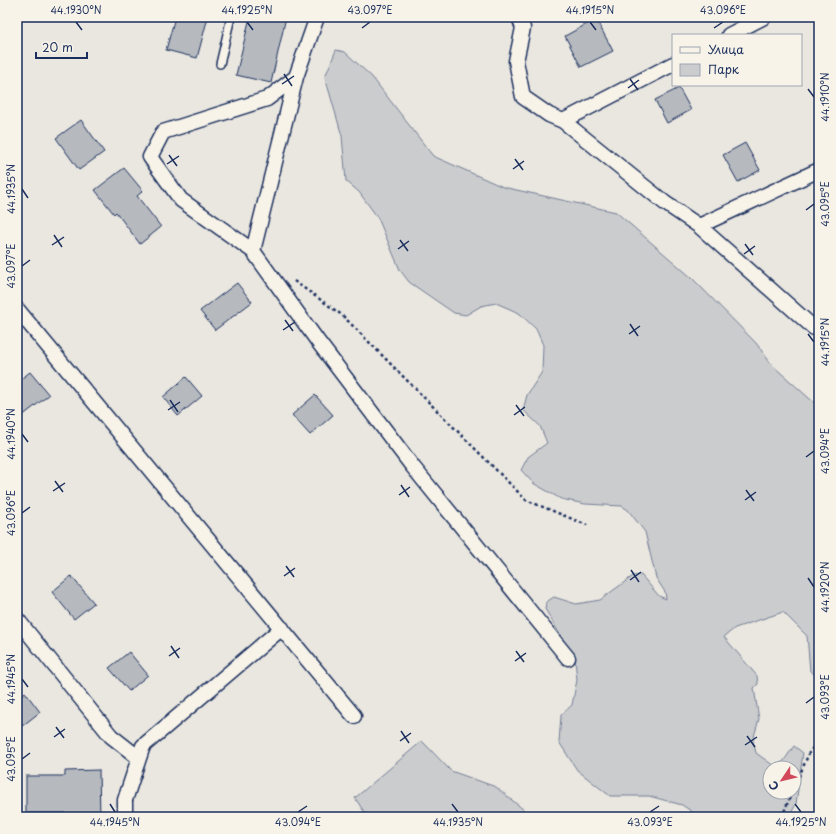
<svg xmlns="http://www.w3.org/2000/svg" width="836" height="834" viewBox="0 0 836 834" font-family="'Playpen Sans',sans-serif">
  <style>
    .green { fill: #cbcccd; stroke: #737e96; fill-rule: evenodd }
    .building { fill: #b6babf; stroke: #1b2f5e }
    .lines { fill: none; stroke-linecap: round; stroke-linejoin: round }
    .service-casing { stroke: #1b2f5e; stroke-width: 10 }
    .minor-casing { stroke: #1b2f5e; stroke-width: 17 }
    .path { stroke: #1b2f5e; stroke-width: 2.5; stroke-dasharray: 3 3; stroke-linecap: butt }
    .service { stroke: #f7f3e8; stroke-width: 7 }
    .minor { stroke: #f7f3e8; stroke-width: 14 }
    .ticks { fill: none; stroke: #1b2f5e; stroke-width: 1.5 }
    .neatline { fill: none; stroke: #1b2f5e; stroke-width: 1.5 }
    .ticks-label { font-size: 10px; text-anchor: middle; fill: #1b2f5e }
  </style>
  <rect width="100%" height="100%" fill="#eae7e0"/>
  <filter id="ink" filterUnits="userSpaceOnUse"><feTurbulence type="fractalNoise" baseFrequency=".025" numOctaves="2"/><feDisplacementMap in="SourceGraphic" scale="8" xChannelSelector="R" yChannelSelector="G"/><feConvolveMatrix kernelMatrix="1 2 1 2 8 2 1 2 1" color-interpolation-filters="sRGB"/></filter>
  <g filter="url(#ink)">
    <!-- green -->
    <path class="green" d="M 336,50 L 345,52 L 372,77 L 433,156 L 503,187 L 616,212 L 692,278 L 756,343 L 772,365 L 819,407 L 819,668 L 814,674 L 810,671 L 807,636 L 783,612 L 735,628 L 724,637 L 757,676 L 758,684 L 754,688 L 759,719 L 753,740 L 756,753 L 774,766 L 783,762 L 794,746 L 803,753 L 796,804 L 789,817 L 700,817 L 682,805 L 649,796 L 610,796 L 577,770 L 559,742 L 561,715 L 572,705 L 577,680 L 575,660 L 545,609 L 546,602 L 554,597 L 576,604 L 600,600 L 633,576 L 641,575 L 659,596 L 666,599 L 665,592 L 656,578 L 645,532 L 628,510 L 622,506 L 585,504 L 561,499 L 533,483 L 521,470 L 528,457 L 547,443 L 540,426 L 523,410 L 527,395 L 542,372 L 543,345 L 536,329 L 519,313 L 496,303 L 481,306 L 466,315 L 454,313 L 409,282 L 400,270 L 378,218 L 359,192 L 346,181 L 342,136 L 325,77 ZM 770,768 L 794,768 L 794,792 L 770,792 Z
      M 422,741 L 451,771 L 496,787 L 524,810 L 522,817 L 371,817 L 365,813 L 355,798 Z"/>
    <!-- building -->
    <path class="building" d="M 175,17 L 208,17 L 197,58 L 166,50 Z
      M 250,17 L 286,17 L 271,83 L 236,75 Z
      M 596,19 L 613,51 L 581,67 L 565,36 Z
      M 679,88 L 691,110 L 667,123 L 655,100 Z
      M 81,120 L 104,152 L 79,170 L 56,138 Z
      M 745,143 L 760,170 L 738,182 L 723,155 Z
      M 124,168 L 143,191 L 137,196 L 161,227 L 140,244 L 116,212 L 114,214 L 95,190 Z
      M 237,283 L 252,302 L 215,330 L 200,311 Z
      M 30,372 L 49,395 L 17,420 L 17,382 Z
      M 186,377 L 202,396 L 178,416 L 163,397 Z
      M 315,395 L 333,415 L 310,435 L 292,415 Z
      M 71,576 L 94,603 L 74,619 L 52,592 Z
      M 129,652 L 148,675 L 129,691 L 109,668 Z
      M 25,692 L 40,712 L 17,730 L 17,699 Z
      M 99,770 L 100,817 L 65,817 L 65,813 L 26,813 L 26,776 L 65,776 L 65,771 Z"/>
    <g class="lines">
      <defs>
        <path id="service" d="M 220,64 L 231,17"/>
        <path id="minor" d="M 317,17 L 296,77 L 267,99 L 163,132 L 150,157 L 181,200 L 253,251 L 319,343 L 413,467 L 568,658
          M 519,17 L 523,28 L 516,61 L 523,97 L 549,115 L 563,121 L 665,203 L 699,226 L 819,170
          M 729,35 L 764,17
          M 563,121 L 673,64
          M 699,226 L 814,328
          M 253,251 L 296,77
          M 17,309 L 354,716
          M 17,619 L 111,736 L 139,758
          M 125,817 L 125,800 L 143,746 L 282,628"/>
      </defs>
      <!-- service casing -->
      <use href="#service" class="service-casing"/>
      <!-- minor casing -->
      <use href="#minor" class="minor-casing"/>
      <!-- path -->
      <path class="path" d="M 294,281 L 342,315 L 526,500 L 587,525
        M 794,788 L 809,753 L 819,739
        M 782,817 L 792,792"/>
      <!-- service -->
      <use href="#service" class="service"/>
      <!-- minor -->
      <use href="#minor" class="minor"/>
    </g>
  </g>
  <!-- ticks -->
  <path class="ticks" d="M 76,22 L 82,30M 247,22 L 253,30M 590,22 L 596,30M 362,28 L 370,22M 714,28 L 723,22M 284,74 L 292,86M 630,79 L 638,90M 282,84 L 294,76M 628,88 L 639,80M 808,89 L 814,97M 169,155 L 177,166M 515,159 L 523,170M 167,164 L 179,156M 513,169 L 524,161M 22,189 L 28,198M 806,210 L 814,204M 54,235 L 62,247M 400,240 L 408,251M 745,244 L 753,255M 52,245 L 64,237M 398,249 L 409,241M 744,254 L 755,246M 22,266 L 30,260M 285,320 L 293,331M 630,324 L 638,336M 283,330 L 295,322M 629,334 L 640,326M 808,334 L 814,342M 170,400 L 178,412M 516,405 L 524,416M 168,410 L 180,402M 514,415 L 525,407M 22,434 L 28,442M 806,457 L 814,451M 55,481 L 63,492M 401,485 L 409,497M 746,490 L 754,501M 53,491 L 65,483M 399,495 L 410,487M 745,500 L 756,492M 22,513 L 30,507M 286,566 L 294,577M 631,570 L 639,582M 284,576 L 295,568M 808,578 L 814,587M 630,580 L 641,572M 171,646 L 179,658M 516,651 L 524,662M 169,656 L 180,648M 515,661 L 526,653M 22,679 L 28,687M 806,703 L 814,697M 56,727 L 64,738M 401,731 L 409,743M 747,736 L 755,747M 54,737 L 65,729M 400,741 L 411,733M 745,745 L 757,737M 22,759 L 30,753M 110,804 L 115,812M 452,804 L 458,812M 795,804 L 801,812M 298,812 L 307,806M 650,812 L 659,806"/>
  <!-- margin -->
  <rect width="836" height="834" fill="none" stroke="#f7f3e8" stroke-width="44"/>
  <!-- legend -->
  <rect x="672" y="34" width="130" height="52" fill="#f7f3e8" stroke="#9fa5b1"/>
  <rect x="680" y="47" width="20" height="6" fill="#f7f3e8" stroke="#9fa5b1"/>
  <text x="708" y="54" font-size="12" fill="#1b2f5e">Улица</text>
  <rect x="680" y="64" width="20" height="12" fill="#cbcccd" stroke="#9fa5b1"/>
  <text x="708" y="74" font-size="12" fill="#1b2f5e">Парк</text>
  <!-- north arrow -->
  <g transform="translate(782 780) rotate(235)"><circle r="19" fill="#f7f3e8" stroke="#9fa5b1"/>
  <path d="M0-3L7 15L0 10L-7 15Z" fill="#d1495b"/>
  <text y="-6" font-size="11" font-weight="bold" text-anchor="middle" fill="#1b2f5e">С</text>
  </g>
  <!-- scale -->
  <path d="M36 52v6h51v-6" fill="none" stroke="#1b2f5e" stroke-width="2"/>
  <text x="42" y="52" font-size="12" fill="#1b2f5e" stroke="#f7f3e8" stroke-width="3" paint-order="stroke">20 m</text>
  <rect x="22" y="22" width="792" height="790" class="neatline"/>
  <g class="ticks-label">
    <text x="76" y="14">44.1930°N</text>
    <text x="247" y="14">44.1925°N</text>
    <text x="370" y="14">43.097°E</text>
    <text x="590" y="14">44.1915°N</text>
    <text x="723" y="14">43.096°E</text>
    <text transform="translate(825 97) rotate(-90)" y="4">44.1910°N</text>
    <text transform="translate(11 189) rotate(-90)" y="4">44.1935°N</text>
    <text transform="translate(825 204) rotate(-90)" y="4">43.095°E</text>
    <text transform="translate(11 266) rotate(-90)" y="4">43.097°E</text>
    <text transform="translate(825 342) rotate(-90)" y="4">44.1915°N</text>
    <text transform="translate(11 434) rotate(-90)" y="4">44.1940°N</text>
    <text transform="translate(825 451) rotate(-90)" y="4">43.094°E</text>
    <text transform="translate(11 513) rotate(-90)" y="4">43.096°E</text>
    <text transform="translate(825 587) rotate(-90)" y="4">44.1920°N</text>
    <text transform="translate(11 679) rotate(-90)" y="4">44.1945°N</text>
    <text transform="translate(825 697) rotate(-90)" y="4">43.093°E</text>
    <text transform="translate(11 759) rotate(-90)" y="4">43.095°E</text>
    <text x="115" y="826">44.1945°N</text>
    <text x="298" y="826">43.094°E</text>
    <text x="458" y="826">44.1935°N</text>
    <text x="650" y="826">43.093°E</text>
    <text x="801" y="826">44.1925°N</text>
  </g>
</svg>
